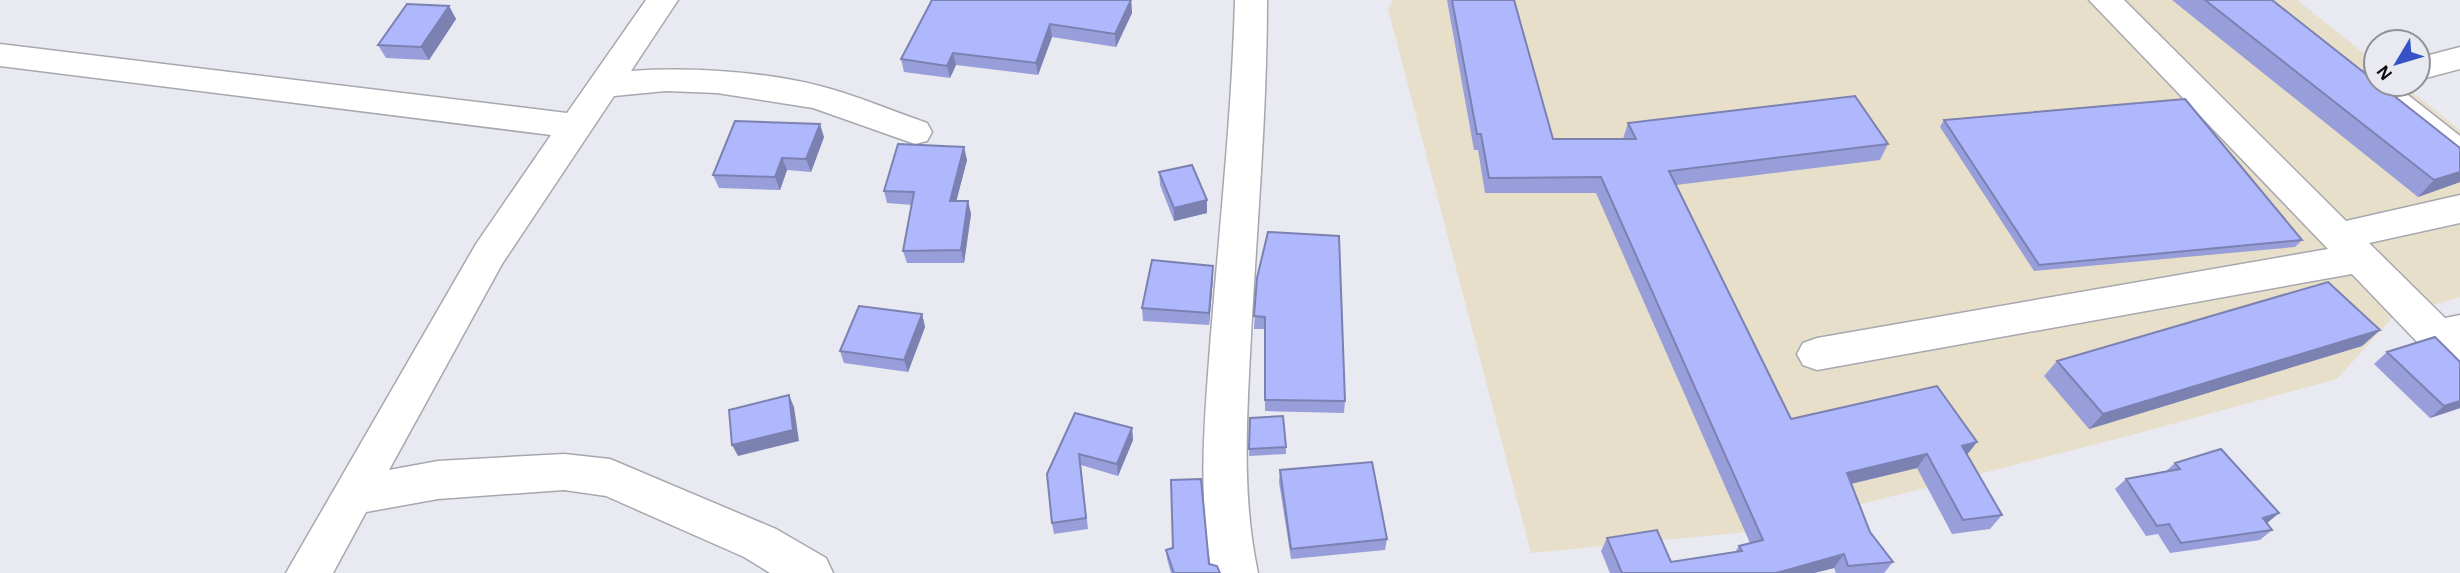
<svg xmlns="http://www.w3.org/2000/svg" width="2460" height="573" viewBox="0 0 2460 573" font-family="'Alegreya Sans',sans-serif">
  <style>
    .education { fill: #e8dfca }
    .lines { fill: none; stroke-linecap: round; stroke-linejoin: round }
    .minor-casing { stroke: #a7a8af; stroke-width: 3 }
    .minor { fill: #fff; fill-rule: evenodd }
    .wall { fill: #979eda }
    .shaded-wall { fill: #7b81b1 }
    .building { fill: #b0b8fd; stroke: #7b81b1; stroke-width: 2 }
  </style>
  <rect width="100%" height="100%" fill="#e8e9f1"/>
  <!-- education -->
  <path class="education" d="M 1393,0 L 2297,0 L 2376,63 L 2376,84 L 2402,84 L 2460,130 L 2460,297 L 2392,318 L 2337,379 L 2128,436 L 1756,531 L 1531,553 L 1388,9 Z"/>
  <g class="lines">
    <defs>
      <path id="minor" d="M 646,0 L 678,0 L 631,71 C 691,67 760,71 820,86 C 856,95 892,111 927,123 L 932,132 L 927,141 L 915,144 L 813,108 L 717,93 L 666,91 L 614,96 L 502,264 L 389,470 L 438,461 L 564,454 L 610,459 L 776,529 L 826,558 L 833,573 L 770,573 L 744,557 L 606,496 L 564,490 L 438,499 L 366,512 L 333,573 L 286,573 L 476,244 L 551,135 L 0,66 L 0,44 L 567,113 Z
        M 1235,0 L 1267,0 C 1267,112 1257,223 1251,335 C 1247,415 1241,494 1258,573 L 1212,573 C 1197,493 1205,415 1211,334 C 1220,223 1232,112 1235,0 Z
        M 2089,0 L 2124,0 L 2346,221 L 2460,195 L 2460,223 L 2369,243 L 2445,318 L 2460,315 L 2460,376 L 2446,372 L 2352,274 L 1817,370 L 1803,365 L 1797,354 L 1803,343 L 1817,338 L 2328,249 Z
        M 2460,47 L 2460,69 L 2418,80 L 2418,58 Z
        M 2376,68 L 2376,84 L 2394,84 L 2460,136 L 2460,168 L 2447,164 L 2356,89 L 2351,81 L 2356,73 Z"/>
    </defs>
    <!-- minor casing -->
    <use href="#minor" class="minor-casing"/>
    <!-- minor -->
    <use href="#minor" class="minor"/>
  </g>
  <!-- wall -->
  <path class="wall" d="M 1131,0 L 1132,13 L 1116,47 L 1052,37 L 1038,75 L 956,65 L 950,78 L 904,72 L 901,59 Z
    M 1447,0 L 1514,0 L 1553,139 L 1623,139 L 1628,123 L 1888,144 L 1880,160 L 1676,185 L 1791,419 L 1977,442 L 1967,455 L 2002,515 L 1990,529 L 1952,534 L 1917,468 L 1851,484 L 1870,532 L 1893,562 L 1884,573 L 1836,573 L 1834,568 L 1814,573 L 1610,573 L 1601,551 L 1607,538 L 1671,562 L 1735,552 L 1739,546 L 1750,543 L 1596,193 L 1485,193 L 1478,150 L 1474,150 Z
    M 2172,0 L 2272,0 L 2460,182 L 2418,197 Z
    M 449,6 L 456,19 L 429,60 L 386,58 L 378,45 Z
    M 1944,120 L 2302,240 L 2295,247 L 2034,271 L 1940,127 Z
    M 824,137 L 811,172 L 787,170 L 780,190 L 719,188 L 713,175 Z
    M 967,160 L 956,201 L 968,201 L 971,214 L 964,263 L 907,263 L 903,251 L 912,205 L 887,203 L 884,191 Z
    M 1159,172 L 1207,200 L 1207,213 L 1174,221 L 1160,185 Z
    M 1213,278 L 1209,325 L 1143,321 L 1142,308 Z
    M 1257,278 L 1345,401 L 1344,413 L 1265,411 L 1265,329 L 1254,329 Z
    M 922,314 L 925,327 L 908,372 L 844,363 L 840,351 Z
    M 2380,330 L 2362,346 L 2089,429 L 2044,376 L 2057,361 Z
    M 2387,352 L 2460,408 L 2430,418 L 2374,364 Z
    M 1075,413 L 1132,428 L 1133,440 L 1118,476 L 1081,465 L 1088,529 L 1054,534 L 1052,523 Z
    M 1250,418 L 1286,447 L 1286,454 L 1249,456 Z
    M 2175,463 L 2279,513 L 2267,523 L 2272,530 L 2260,540 L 2170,553 L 2158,534 L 2146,536 L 2115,489 L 2126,479 L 2166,471 Z
    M 1280,470 L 1387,539 L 1385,550 L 1291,559 L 1279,482 Z
    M 1166,550 L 1209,564 L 1220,573 L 1171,573 L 1167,559 Z"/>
  <!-- shaded-wall -->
  <path class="shaded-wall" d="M 1131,0 L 1132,13 L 1116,47 L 1115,34 Z
    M 449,6 L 456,19 L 429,60 L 421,47 Z
    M 1050,24 L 1052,37 L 1038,75 L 1036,63 Z
    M 953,53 L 956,65 L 950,78 L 947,66 Z
    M 820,124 L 824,137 L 811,172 L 806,159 Z
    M 964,147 L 967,160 L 953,214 L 950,201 Z
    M 782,158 L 787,170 L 780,190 L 775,177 Z
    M 2460,172 L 2460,182 L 2418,197 L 2434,180 Z
    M 1207,200 L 1207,213 L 1174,221 L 1174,208 Z
    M 968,201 L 971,214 L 964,263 L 961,250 Z
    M 1213,266 L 1213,278 L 1209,325 L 1209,313 Z
    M 922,314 L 925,327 L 908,372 L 904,360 Z
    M 2380,330 L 2362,346 L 2089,429 L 2103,414 Z
    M 789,395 L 794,407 L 799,441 L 738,456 L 732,445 Z
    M 2460,401 L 2460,408 L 2430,418 L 2444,406 Z
    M 1132,428 L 1133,440 L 1118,476 L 1117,464 Z
    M 1977,442 L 1965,457 L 1962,446 Z
    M 1927,454 L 1917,468 L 1837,487 L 1847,473 Z
    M 2279,513 L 2267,523 L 2263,518 Z
    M 1844,554 L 1834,568 L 1814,573 L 1776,573 Z"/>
  <!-- building -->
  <path class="building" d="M 932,0 L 1131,0 L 1115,34 L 1050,24 L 1036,63 L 953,53 L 947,66 L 901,59 Z
    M 1452,0 L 1514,0 L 1553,139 L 1636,139 L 1628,123 L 1855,96 L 1888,144 L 1669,171 L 1791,419 L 1937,386 L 1977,442 L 1962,446 L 2002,515 L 1963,520 L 1927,454 L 1847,473 L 1870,532 L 1893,562 L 1848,566 L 1844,554 L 1776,573 L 1622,573 L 1607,538 L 1657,530 L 1671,562 L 1742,551 L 1739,546 L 1763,540 L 1601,177 L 1489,178 L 1481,134 L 1477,134 Z
    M 2205,0 L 2272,0 L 2376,82 L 2376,84 L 2379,84 L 2460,148 L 2460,172 L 2434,180 Z
    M 407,4 L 449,6 L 421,47 L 378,45 Z
    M 2185,99 L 2302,240 L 2039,265 L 1944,120 Z
    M 735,121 L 820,124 L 806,159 L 782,158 L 775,177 L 713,175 Z
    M 898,144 L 964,147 L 950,201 L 968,201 L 961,250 L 903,251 L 914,192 L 884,191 Z
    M 1192,165 L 1207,200 L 1174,208 L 1159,172 Z
    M 1268,232 L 1339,236 L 1345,401 L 1265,400 L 1265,317 L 1254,316 L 1257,278 Z
    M 1152,260 L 1213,266 L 1209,313 L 1142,308 Z
    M 2328,282 L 2380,330 L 2103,414 L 2057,361 Z
    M 859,306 L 922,314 L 904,360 L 840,351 Z
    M 2435,337 L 2460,362 L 2460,401 L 2444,406 L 2387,352 Z
    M 789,395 L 793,430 L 732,445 L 729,410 Z
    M 1075,413 L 1132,428 L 1117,464 L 1079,454 L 1086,518 L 1052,523 L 1047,474 Z
    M 1283,416 L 1286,447 L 1249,449 L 1250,418 Z
    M 2221,449 L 2279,513 L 2263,518 L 2272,530 L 2181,543 L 2169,524 L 2157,526 L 2126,479 L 2180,469 L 2175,463 Z
    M 1372,462 L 1387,539 L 1291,549 L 1280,470 Z
    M 1201,479 L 1209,564 L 1217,566 L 1220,573 L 1174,573 L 1166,550 L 1173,548 L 1171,480 Z"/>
  <!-- north arrow -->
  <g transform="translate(2397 63) rotate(232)"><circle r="33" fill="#e8e9f1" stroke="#909197" stroke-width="2"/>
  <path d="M0-5L12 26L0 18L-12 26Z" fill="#3553c4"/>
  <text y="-10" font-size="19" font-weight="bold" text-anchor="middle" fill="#0d0d10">N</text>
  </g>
</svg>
